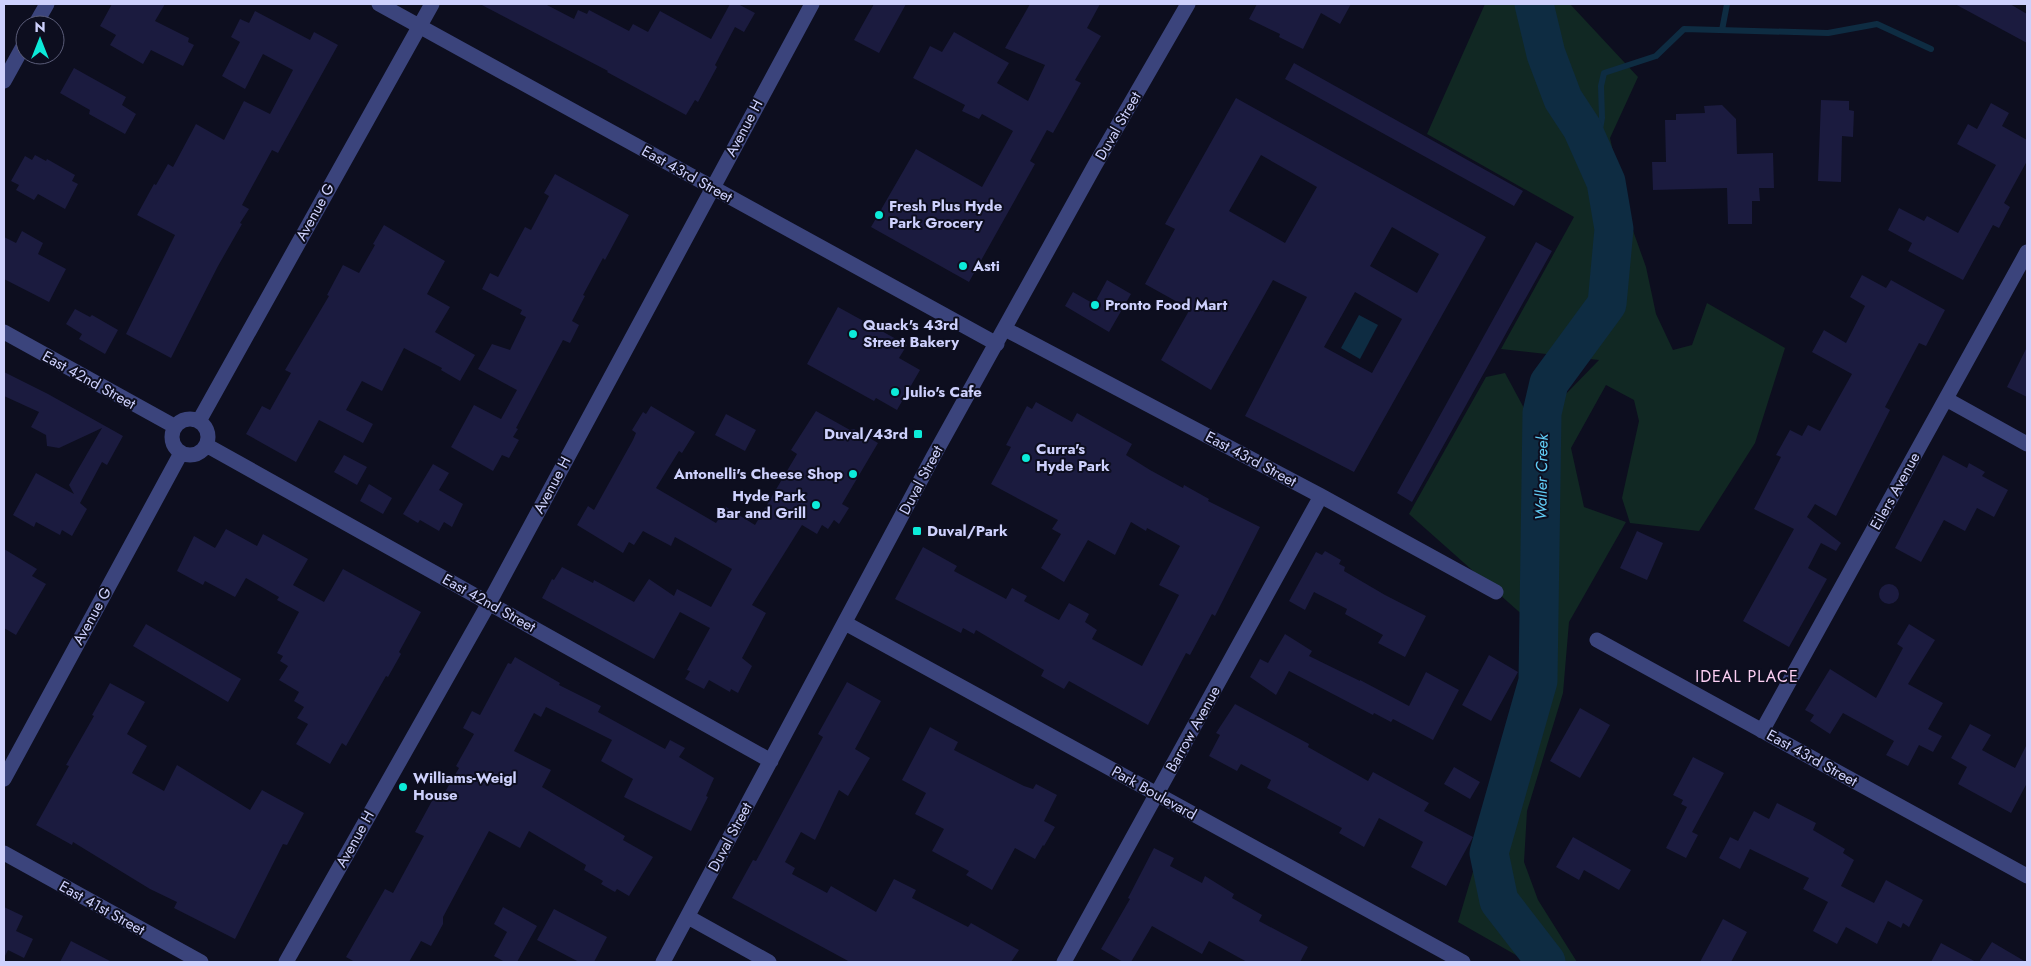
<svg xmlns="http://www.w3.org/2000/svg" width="2031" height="966" viewBox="0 0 2031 966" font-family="Jost,sans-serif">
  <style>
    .green { fill: #112823 }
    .water { fill: #0e2c42 }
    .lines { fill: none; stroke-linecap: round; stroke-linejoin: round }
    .stream { stroke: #0e2c42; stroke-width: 6 }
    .river { stroke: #0e2c42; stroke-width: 39 }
    .building { fill: #1b1b3f; fill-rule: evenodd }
    .minor { stroke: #3b447c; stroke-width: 15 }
    .poi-dot { fill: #0cebd9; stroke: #0d0e1f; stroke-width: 2 }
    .labels { text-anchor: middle; stroke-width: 4; stroke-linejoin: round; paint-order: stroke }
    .street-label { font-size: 15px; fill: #ced1fd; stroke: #0d0e1f }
    .poi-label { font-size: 15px; font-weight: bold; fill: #ced1fd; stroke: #0d0e1f; text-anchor: start }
    .water-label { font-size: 16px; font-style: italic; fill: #61cdf7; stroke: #0d0e1f }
    .neighbourhood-label { font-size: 16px; letter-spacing: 1px; fill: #fdd0f4; stroke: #0d0e1f }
  </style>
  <rect width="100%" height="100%" fill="#0d0e1f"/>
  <!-- green -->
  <path class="green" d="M 1485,4 L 1570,4 L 1638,77 L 1610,138 L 1626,211 L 1646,267 L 1656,314 L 1673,350 L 1692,345 L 1707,303 L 1785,348 L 1755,443 L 1699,531 L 1630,523 L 1622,498 L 1639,421 L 1634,400 L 1606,385 L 1571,448 L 1584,507 L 1626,522 L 1569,622 L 1563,693 L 1527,811 L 1524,862 L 1538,900 L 1577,962 L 1528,962 L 1458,922 L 1525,697 L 1526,618 L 1409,514 L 1486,377 L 1505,373 L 1525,410 L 1548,424 L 1563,397 L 1599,360 L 1501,349 L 1574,217 L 1427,134 Z"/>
  <!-- water -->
  <path class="water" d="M 1359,315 L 1378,325 L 1360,359 L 1341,348 Z"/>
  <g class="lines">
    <!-- stream -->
    <path class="stream" d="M 1722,30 L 1727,4
      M 1595,158 L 1602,118 L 1601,86 L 1604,73 L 1656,56 L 1684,29 L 1828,33 L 1877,24 L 1931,49"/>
    <!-- river -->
    <path class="river" d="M 1534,4 L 1546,54 L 1563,99 L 1582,128 L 1606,182 L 1614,229 L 1607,304 L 1549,383 L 1542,413 L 1538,681 L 1489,853 L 1499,901 L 1546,962"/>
  </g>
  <!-- building -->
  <path class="building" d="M 112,4 L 165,4 L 155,21 L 189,38 L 188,42 L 194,45 L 183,66 L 151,50 L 143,64 L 110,45 L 116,35 L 100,26 Z
    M 480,4 L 545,4 L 574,19 L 578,10 L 587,14 L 589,10 L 629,31 L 633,24 L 648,32 L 660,11 L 711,39 L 730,4 L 738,4 L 755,13 L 744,32 L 735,27 L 715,65 L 717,67 L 698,102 L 695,100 L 686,115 L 607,72 L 608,71 Z
    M 874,4 L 906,4 L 879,53 L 854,40 Z
    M 1030,4 L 1100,4 L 1087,28 L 1101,36 L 1075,80 L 1081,83 L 1053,133 L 1047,130 L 1030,161 L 1035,164 L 969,282 L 871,227 L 916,149 L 982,187 L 1013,131 L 982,114 L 979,119 L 962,111 L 965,105 L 913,78 L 930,46 L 942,52 L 954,32 L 1009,63 L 997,83 L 1028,101 L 1045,65 L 1005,48 Z
    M 1257,4 L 1351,4 L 1340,24 L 1321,13 L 1303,49 L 1279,37 L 1280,34 L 1249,19 Z
    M 1955,4 L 2010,4 L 2027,14 L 2027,43 Z
    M 255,11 L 310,40 L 314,32 L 338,45 L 278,153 L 272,150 L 242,205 L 249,209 L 240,223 L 242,224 L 218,266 L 171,358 L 126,334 L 175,235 L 137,215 L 154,184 L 156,185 L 168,164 L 173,167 L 196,124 L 224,140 L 244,101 L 270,114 L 293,70 L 263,54 L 245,89 L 222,76 L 240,42 L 231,37 L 240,19 L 249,23 Z
    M 1294,63 L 1523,191 L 1514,206 L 1285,79 Z
    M 74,68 L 126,97 L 122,105 L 136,114 L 125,134 L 89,114 L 90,110 L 60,93 Z
    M 1236,98 L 1486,237 L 1354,472 L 1245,416 L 1307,297 L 1273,280 L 1211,390 L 1161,360 L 1190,309 L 1145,284 L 1175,229 L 1165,224 ZM 1261,155 L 1317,187 L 1285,243 L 1229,211 ZM 1392,227 L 1439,254 L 1417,293 L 1370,266 ZM 1355,292 L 1402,319 L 1372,373 L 1324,347 Z
    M 1821,100 L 1849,101 L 1849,110 L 1854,111 L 1853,137 L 1842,136 L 1841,182 L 1818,181 Z
    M 1991,103 L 2009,113 L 2002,126 L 2027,140 L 2027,161 L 2004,203 L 2010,207 L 1999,228 L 1993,225 L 1963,280 L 1908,251 L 1912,243 L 1888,230 L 1899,208 L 1924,221 L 1927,216 L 1958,233 L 1996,165 L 1957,144 L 1968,124 L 1977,129 Z
    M 1722,105 L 1736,119 L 1737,154 L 1773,153 L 1774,188 L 1759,188 L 1760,201 L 1752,201 L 1752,224 L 1728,224 L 1727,188 L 1653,190 L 1652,162 L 1666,162 L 1665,120 L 1676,120 L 1676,114 L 1705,113 L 1704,106 Z
    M 35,155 L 46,161 L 47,159 L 75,175 L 72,181 L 78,184 L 65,209 L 38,194 L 34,200 L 16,190 L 19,185 L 11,181 L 25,156 L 32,160 Z
    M 555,174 L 629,215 L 605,260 L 603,258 L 583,295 L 585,296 L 572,321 L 579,325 L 570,343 L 563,340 L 516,428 L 518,429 L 513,437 L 519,440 L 509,458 L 502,455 L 493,471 L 451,447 L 474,405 L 501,419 L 517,390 L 478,369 L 492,344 L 510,350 L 526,317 L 520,314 L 522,310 L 482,289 L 490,273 L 498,277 L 525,227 L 531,230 L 549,196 L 544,193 Z
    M 384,225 L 445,261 L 427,294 L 450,307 L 435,332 L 475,355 L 460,381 L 441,370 L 442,368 L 404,348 L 382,391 L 362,381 L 346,410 L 373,424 L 363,443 L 319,420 L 296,462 L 246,434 L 262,406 L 270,410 L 291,373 L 285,370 L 329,296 L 327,295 L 343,265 L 359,273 L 375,245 L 373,244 Z
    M 22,231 L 43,243 L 38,254 L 66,269 L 49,302 L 4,279 L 4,237 L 16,243 Z
    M 1536,242 L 1552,251 L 1412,502 L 1397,493 Z
    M 1862,275 L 1886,288 L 1891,280 L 1945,310 L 1926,346 L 1919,343 L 1885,407 L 1890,410 L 1836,516 L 1815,504 L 1807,517 L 1841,543 L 1836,551 L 1821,543 L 1808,568 L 1827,579 L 1789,647 L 1743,621 L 1794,529 L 1754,509 L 1781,457 L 1776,455 L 1790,430 L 1802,436 L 1808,425 L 1820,431 L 1852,374 L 1812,352 L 1824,330 L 1846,343 L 1865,306 L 1850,297 Z
    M 1107,280 L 1131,294 L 1109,332 L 1065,306 L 1073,292 L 1094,304 Z
    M 838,307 L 907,345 L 899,358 L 920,370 L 897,410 L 876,398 L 874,401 L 807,364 Z
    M 75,309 L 90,317 L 92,315 L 118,330 L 105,354 L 79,339 L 82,334 L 66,324 Z
    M 2027,347 L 2027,397 L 2007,387 Z
    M 4,372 L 48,394 L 123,436 L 107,465 L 102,462 L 80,503 L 87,509 L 72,536 L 62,530 L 60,535 L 36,522 L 34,527 L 13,515 L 36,473 L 74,494 L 69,485 L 102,428 L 59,448 L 47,446 L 46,435 L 31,427 L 39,412 L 4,396 Z
    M 1036,402 L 1072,422 L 1077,413 L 1132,444 L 1126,455 L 1150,470 L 1183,488 L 1184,485 L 1209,499 L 1208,501 L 1260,527 L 1215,616 L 1212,614 L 1190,655 L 1186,653 L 1148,725 L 1069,681 L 1064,689 L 1041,676 L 1044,670 L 976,630 L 974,634 L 963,628 L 961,633 L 895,599 L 923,547 L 957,566 L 954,571 L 1006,599 L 1012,588 L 1027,596 L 1024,601 L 1059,620 L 1069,603 L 1089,614 L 1085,622 L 1097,630 L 1092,639 L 1142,666 L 1179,595 L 1159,585 L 1180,546 L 1147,528 L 1146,531 L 1131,522 L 1115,555 L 1088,540 L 1064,582 L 1041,568 L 1061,534 L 1052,529 L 1058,520 L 991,484 L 1011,447 L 1006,445 L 1027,406 L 1032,409 Z
    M 651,406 L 695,432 L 682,453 L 679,451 L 656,488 L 716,523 L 726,507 L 755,525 L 797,454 L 791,450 L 816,411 L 850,430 L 854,429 L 878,443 L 842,504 L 849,508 L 839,524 L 834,520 L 828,529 L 822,525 L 817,534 L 802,525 L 752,605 L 766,613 L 742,658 L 752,666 L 738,693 L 731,689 L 730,692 L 709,680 L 704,689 L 685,679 L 690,671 L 687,670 L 710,628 L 680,612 L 654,659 L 542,598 L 552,579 L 554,580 L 562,567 L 593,583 L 594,580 L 634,602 L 649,579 L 674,596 L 677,589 L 711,607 L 732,569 L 675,537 L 671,546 L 643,531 L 634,545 L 629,542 L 623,553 L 577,525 L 588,506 L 594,510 L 633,440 L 636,433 L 632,430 L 643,412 L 646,414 Z
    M 726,414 L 756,430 L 745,451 L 715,435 Z
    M 344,455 L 367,467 L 357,485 L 334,472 Z
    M 1943,455 L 1967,468 L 1969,463 L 1985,472 L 1982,476 L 2008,490 L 1994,517 L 1977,508 L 1965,531 L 1944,520 L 1921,562 L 1895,548 Z
    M 433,464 L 449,473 L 439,490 L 463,504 L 452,527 L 444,522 L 439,531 L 420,520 L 418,523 L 403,514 Z
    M 369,484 L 392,498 L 383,514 L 360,501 Z
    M 226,529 L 257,546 L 263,534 L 308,559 L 293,585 L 324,602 L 343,569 L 421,612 L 399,652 L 401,654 L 388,677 L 386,676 L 346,746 L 342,743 L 330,764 L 296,744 L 308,724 L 297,718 L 304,707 L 294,701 L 299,692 L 279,680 L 288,666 L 280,661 L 283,656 L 277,653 L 299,612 L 277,600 L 279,597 L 246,578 L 235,597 L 205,581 L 203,585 L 177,571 L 194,536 L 215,548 Z
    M 1637,531 L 1663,543 L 1647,580 L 1620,568 Z
    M 4,549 L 37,569 L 32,576 L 46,584 L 16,635 L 4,628 Z
    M 1325,551 L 1341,560 L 1339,564 L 1345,567 L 1344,571 L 1385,595 L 1426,616 L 1405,657 L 1378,643 L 1383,635 L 1345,614 L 1347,609 L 1314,592 L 1305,610 L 1289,601 L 1316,552 L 1322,555 Z
    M1879 594a10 10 0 1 1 20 0a10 10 0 1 1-20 0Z
    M 146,624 L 241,679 L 228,702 L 133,646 Z
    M 1909,624 L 1935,640 L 1908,684 L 1943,703 L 1928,729 L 1942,736 L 1933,752 L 1919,745 L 1908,766 L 1886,755 L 1894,741 L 1843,713 L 1830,734 L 1810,721 L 1814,715 L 1805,710 L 1830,669 L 1876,698 L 1903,648 L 1897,644 Z
    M 1285,634 L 1312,651 L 1309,656 L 1360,681 L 1360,680 L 1409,706 L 1426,672 L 1459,690 L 1433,740 L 1393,719 L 1391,722 L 1374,713 L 1373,715 L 1289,671 L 1276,695 L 1250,677 L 1260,659 L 1268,663 Z
    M 1489,655 L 1518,672 L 1491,721 L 1462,705 Z
    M 515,657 L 560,683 L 559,685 L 601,706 L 598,712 L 665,749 L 670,740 L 685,748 L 679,757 L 714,778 L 706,796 L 708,797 L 691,831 L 624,797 L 633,779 L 601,761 L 612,740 L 546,707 L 541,717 L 534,713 L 514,751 L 551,770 L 542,787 L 625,836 L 623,840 L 653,857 L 629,896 L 617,889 L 615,892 L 601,884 L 603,881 L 584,870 L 586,865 L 529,831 L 520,848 L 489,831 L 443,917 L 443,924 L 431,946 L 421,941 L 409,962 L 355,962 L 346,957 L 385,889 L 393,893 L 424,836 L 415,832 L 433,799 L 439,802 L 459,768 L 456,766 L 474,734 L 463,728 L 472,711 L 480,715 L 508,663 L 511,664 Z
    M 847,682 L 881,701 L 855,749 L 870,758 L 848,796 L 839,790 L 815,840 L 801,832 L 785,862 L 795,868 L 792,874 L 827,893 L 831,886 L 876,912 L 894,879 L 916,890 L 912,898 L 968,927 L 971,923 L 1019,950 L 1011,962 L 850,962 L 732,898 L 753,860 L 756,861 L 823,737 L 818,734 Z
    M 110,683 L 145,702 L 127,734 L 147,746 L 132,773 L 164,791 L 177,765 L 250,810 L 262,790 L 304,813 L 287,845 L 283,844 L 235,939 L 174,908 L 177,902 L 150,889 L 73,842 L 72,845 L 36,825 L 69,766 L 66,765 L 94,716 L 92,715 Z
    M 1235,704 L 1309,744 L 1308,747 L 1368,781 L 1373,772 L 1429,803 L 1424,811 L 1473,837 L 1446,886 L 1411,867 L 1423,842 L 1379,818 L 1364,847 L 1339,833 L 1342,828 L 1267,788 L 1271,780 L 1241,764 L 1237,771 L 1209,756 L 1220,735 L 1216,733 Z
    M 1580,708 L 1610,725 L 1580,778 L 1550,761 Z
    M 1970,724 L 1991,735 L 1982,750 L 2015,768 L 2027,744 L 2027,783 L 2011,813 L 1958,784 L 1967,767 L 1951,758 Z
    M 930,727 L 958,742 L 954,750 L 1024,786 L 1033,789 L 1036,784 L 1057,795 L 1044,821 L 1055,827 L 1044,846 L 1043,845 L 1035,859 L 1015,848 L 992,890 L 966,875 L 969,871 L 932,851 L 944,829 L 915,814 L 926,793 L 902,780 Z
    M 1693,757 L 1724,773 L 1692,832 L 1698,835 L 1686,858 L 1666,848 L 1687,807 L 1681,804 L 1683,800 L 1673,795 Z
    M 1454,767 L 1480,782 L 1470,799 L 1444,784 Z
    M 1777,803 L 1816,823 L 1813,830 L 1845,849 L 1843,853 L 1854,860 L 1841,886 L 1874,903 L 1886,880 L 1923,900 L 1909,927 L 1903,923 L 1901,928 L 1888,921 L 1877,944 L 1846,927 L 1837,944 L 1813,931 L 1828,902 L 1803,889 L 1809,878 L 1750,849 L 1740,869 L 1719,858 L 1730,837 L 1738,841 L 1754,811 L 1769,819 Z
    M 1573,837 L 1631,870 L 1619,890 L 1584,870 L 1579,880 L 1556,867 Z
    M 1154,848 L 1174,858 L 1170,866 L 1202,883 L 1205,876 L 1234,894 L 1232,898 L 1262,915 L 1259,921 L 1308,947 L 1300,962 L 1247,962 L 1209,941 L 1202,954 L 1152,926 L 1131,962 L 1123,962 L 1101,949 L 1130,899 L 1128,898 Z
    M 4,907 L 23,916 L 16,931 L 33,939 L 24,958 L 8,950 L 4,958 Z
    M 503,907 L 537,926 L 517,962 L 505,962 L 494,956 L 507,932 L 494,924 Z
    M 554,909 L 607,937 L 594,962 L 579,962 L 537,940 Z
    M 1723,919 L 1747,932 L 1731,962 L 1700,962 Z
    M 71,941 L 112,962 L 60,962 Z
    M 1992,942 L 2026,962 L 1979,962 Z
    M 1941,943 L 1976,962 L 1931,962 Z"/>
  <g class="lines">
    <!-- minor -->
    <path class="minor" d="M 379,4 L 997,344
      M 35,25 L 47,4
      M 4,81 L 25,43
      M 1005,329 L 1321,496 L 1496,592
      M 4,332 L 174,426
      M 1946,399 L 2027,444
      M172 437a18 18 0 1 1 36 0a18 18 0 1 1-36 0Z
      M 199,421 L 432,4
      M 206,445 L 771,761
      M 845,623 L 1463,962
      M 1597,640 L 2027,876
      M 1762,731 L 2027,252
      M 4,779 L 181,453
      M 4,853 L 201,962
      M 688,917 L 769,962
      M 286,962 L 489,603 L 812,4
      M 663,962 L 933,457 L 1095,165 L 1188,4
      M 1064,962 L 1321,496"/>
  </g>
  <!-- markers -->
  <g class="poi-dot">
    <circle cx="879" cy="215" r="5"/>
    <circle cx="963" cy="266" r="5"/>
    <circle cx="1095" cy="305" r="5"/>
    <circle cx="853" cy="334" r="5"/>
    <circle cx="895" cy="392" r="5"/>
    <rect x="913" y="429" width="10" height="10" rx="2.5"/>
    <circle cx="1026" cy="458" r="5"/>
    <circle cx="853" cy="474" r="5"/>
    <circle cx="816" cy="505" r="5"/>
    <rect x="912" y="526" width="10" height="10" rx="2.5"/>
    <circle cx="403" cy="787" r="5"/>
  </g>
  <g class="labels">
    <!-- street labels -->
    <g class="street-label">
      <text transform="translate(1118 126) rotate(-60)" y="5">Duval Street</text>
      <text transform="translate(744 128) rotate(-62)" y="5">Avenue H</text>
      <text transform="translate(687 174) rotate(29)" y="5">East 43rd Street</text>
      <text transform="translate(315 212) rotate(-61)" y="5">Avenue G</text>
      <text transform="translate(89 380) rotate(29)" y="5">East 42nd Street</text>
      <text transform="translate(1251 459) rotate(28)" y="5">East 43rd Street</text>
      <text transform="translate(921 480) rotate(-62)" y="5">Duval Street</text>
      <text transform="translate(552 485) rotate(-62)" y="5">Avenue H</text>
      <text transform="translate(1895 491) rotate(-61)" y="5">Eilers Avenue</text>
      <text transform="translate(489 603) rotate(29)" y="5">East 42nd Street</text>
      <text transform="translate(92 616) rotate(-61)" y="5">Avenue G</text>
      <text transform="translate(1193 729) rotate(-61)" y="5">Barrow Avenue</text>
      <text transform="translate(1812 758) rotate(29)" y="5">East 43rd Street</text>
      <text transform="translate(1154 793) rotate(29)" y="5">Park Boulevard</text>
      <text transform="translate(730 837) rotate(-62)" y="5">Duval Street</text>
      <text transform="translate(355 839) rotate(-61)" y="5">Avenue H</text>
      <text transform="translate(102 908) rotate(29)" y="5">East 41st Street</text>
    </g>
    <!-- poi labels -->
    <g class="poi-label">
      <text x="889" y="211">Fresh Plus Hyde<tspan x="889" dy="17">Park Grocery</tspan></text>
      <text x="973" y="271">Asti</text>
      <text x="1105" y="310">Pronto Food Mart</text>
      <text x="863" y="330">Quack's 43rd<tspan x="863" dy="17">Street Bakery</tspan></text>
      <text x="905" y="397">Julio's Cafe</text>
      <text x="908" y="439" text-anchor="end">Duval/43rd</text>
      <text x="1036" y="454">Curra's<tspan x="1036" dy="17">Hyde Park</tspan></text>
      <text x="843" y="479" text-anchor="end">Antonelli's Cheese Shop</text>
      <text x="806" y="501" text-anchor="end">Hyde Park<tspan x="806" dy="17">Bar and Grill</tspan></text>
      <text x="927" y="536">Duval/Park</text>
      <text x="413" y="783">Williams-Weigl<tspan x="413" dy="17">House</tspan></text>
    </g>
    <!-- water labels -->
    <g class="water-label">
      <text transform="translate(1541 477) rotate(-89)" y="6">Waller Creek</text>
    </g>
    <!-- neighbourhood labels -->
    <g class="neighbourhood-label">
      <text x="1747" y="682">IDEAL PLACE</text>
    </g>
  </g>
  <!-- border -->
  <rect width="2031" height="966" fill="none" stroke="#ced1fd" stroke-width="10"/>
  <!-- north arrow -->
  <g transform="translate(40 40)"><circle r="24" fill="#0d0e1f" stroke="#5a5c78"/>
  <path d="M0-4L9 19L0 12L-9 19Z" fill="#0cebd9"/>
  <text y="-8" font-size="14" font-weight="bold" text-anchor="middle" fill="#ced1fd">N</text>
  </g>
</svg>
